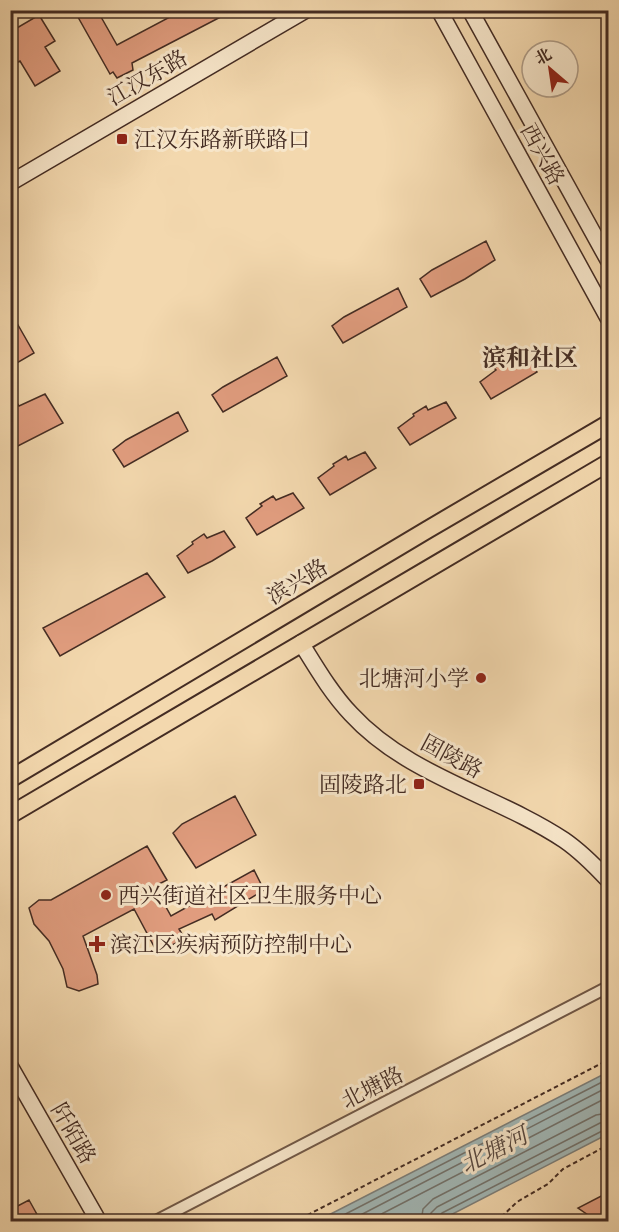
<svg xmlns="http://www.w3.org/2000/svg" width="619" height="1232" viewBox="0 0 619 1232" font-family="Cardo,'Noto Serif SC',serif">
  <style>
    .water { fill: #a1b7b6; stroke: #7c7f7b; stroke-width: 1.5 }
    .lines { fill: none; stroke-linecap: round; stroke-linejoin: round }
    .shore { stroke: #72726c; stroke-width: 1.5 }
    .building { fill: #e19d7f; stroke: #442c23; stroke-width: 1.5 }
    .street-casing { stroke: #705746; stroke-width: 14 }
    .secondary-casing { stroke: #442c23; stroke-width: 18 }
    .primary-casing { stroke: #442c23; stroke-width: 20 }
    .path { stroke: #442c23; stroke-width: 2; stroke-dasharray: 4.5 3; stroke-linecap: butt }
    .street { stroke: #f7e6ca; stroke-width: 10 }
    .secondary { stroke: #f7e6ca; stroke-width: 15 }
    .primary { stroke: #f3d8ae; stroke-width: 16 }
    .poi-dot { fill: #8f2418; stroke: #f7e6ca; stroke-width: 2 }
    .labels { text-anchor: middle; stroke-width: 6; stroke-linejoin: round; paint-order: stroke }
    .street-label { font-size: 22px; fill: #442c23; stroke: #f7e6ca }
    .poi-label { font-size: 22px; fill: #442c23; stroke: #f7e6ca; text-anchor: start }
    .neighbourhood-label { font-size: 24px; font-weight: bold; fill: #442c23; stroke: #f7e6ca }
    .water-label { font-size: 24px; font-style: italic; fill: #574840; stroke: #f7e6ca }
  </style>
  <rect width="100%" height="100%" fill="#f3d8ae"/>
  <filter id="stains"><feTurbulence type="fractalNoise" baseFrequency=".00333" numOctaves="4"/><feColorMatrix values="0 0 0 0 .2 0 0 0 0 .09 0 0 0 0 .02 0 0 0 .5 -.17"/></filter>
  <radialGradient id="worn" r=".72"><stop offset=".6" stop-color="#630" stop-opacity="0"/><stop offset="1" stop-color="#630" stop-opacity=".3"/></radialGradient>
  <!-- water -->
  <path class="water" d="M 608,1072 L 608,1134 L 439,1221 L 317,1221 Z"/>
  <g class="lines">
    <!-- shore -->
    <path class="shore" d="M 330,1222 L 608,1079
      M 347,1222 L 608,1087
      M 366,1222 L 608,1097
      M 421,1222 L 423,1209 L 433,1199 L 596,1115 L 608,1113
      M 430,1222 L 431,1213 L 437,1207 L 600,1123 L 608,1122
      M 438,1222 L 438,1217 L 442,1213 L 604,1130 L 608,1129"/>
  </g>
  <!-- building -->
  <path class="building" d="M 74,10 L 97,10 L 117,45 L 183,10 L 234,10 L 132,63 L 133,70 L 117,78 L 113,72 L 110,74 Z
    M 39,15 L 55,41 L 45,47 L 60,71 L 35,86 L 20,61 L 10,66 L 10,32 Z
    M 486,241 L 495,260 L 465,279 L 431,297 L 420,279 L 432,270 Z
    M 398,288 L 407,307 L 343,343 L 332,326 L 344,317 Z
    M 10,311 L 34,353 L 10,367 Z
    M 527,356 L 537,372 L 491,399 L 480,382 L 496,370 L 494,368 L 507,360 L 510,364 Z
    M 277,357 L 287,376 L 223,412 L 212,395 L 223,387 Z
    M 45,394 L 63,423 L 10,450 L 10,407 L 17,403 L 19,406 Z
    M 446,402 L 456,418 L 410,445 L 398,428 L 414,416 L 413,414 L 426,406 L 428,410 Z
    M 178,412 L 188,431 L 124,467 L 113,450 L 126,440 Z
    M 365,452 L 376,468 L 330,495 L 318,478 L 334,466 L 333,464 L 346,456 L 348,460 Z
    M 293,493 L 304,508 L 257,535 L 246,518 L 262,506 L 260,504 L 273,496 L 276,500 Z
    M 224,531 L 235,547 L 212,561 L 188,573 L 177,556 L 193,544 L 192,542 L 204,534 L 207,538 Z
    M 147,573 L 165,597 L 60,656 L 43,628 Z
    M 235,796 L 256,835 L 196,868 L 173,833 L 182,824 Z
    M 147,846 L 167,880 L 159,884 L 160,887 L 156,889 L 171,916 L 254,870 L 264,890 L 215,920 L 212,914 L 179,929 L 185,939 L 157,952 L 134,909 L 83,936 L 97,975 L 98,984 L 79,991 L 67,987 L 63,969 L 49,941 L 34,924 L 29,908 L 39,900 L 51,900 Z
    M 609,1192 L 609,1221 L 597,1221 L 578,1208 Z
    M 29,1200 L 39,1218 L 34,1221 L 10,1221 L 10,1210 Z"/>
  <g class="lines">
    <defs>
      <path id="street" d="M 154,1222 L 608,987"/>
      <path id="secondary" d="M 439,10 L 608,318
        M 470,10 L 608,260
        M 10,183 L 306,10
        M 301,643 C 316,667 331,693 351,714 C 408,776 496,795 564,840 C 580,851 595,866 608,880
        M 10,1066 L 99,1222"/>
      <path id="primary" d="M 10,779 L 427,530 L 608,424
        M 10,815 L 608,463"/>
    </defs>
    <!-- street casing -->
    <use href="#street" class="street-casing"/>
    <!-- secondary casing -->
    <use href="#secondary" class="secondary-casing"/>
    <!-- primary casing -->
    <use href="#primary" class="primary-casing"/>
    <!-- path -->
    <path class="path" d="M 294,1222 L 608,1060
      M 496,1222 L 517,1202 L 548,1184 L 563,1169 L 608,1145"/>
    <!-- street -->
    <use href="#street" class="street"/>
    <!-- secondary -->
    <use href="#secondary" class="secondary"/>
    <!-- primary -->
    <use href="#primary" class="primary"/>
  </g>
  <!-- markers -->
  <g class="poi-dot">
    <rect x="116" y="133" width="12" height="12" rx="3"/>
    <circle cx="481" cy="678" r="6"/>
    <rect x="413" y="778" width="12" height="12" rx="3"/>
    <circle cx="106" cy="895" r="6"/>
    <path d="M94 935h6v6h6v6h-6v6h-6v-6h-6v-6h6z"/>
  </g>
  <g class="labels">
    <!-- street labels -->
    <g class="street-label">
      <text transform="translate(147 77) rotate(-30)" y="8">江汉东路</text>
      <text transform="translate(543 154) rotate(61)" y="8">西兴路</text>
      <text transform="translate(297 581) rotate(-31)" y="8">滨兴路</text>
      <text transform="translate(452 756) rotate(28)" y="8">固陵路</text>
      <text transform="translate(372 1087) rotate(-27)" y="8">北塘路</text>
      <text transform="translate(74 1133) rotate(60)" y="8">阡陌路</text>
    </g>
    <!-- poi labels -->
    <g class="poi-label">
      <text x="134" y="147">江汉东路新联路口</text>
      <text x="469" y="686" text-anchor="end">北塘河小学</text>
      <text x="407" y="792" text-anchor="end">固陵路北</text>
      <text x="118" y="903">西兴街道社区卫生服务中心</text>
      <text x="110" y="952">滨江区疾病预防控制中心</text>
    </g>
    <!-- neighbourhood labels -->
    <g class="neighbourhood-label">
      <text x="530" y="366">滨和社区</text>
    </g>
    <!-- water labels -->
    <g class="water-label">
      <text transform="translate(494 1150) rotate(-27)" y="8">北塘河</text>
    </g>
  </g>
  <!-- margin -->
  <rect width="619" height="1232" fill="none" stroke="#f3d8ae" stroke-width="36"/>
  <rect x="12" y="12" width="595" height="1208" fill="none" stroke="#442c23" stroke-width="3"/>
  <rect x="18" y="18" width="583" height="1196" fill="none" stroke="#442c23" stroke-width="1.5"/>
  <!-- north arrow -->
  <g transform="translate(550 69) rotate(331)"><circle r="28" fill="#f7e6ca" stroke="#af9c87" stroke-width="1.5"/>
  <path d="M0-4.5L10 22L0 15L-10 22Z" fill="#8f2418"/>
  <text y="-9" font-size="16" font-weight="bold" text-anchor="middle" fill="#442c23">北</text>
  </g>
  <rect width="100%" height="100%" filter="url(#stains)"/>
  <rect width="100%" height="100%" fill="url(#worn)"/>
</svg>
